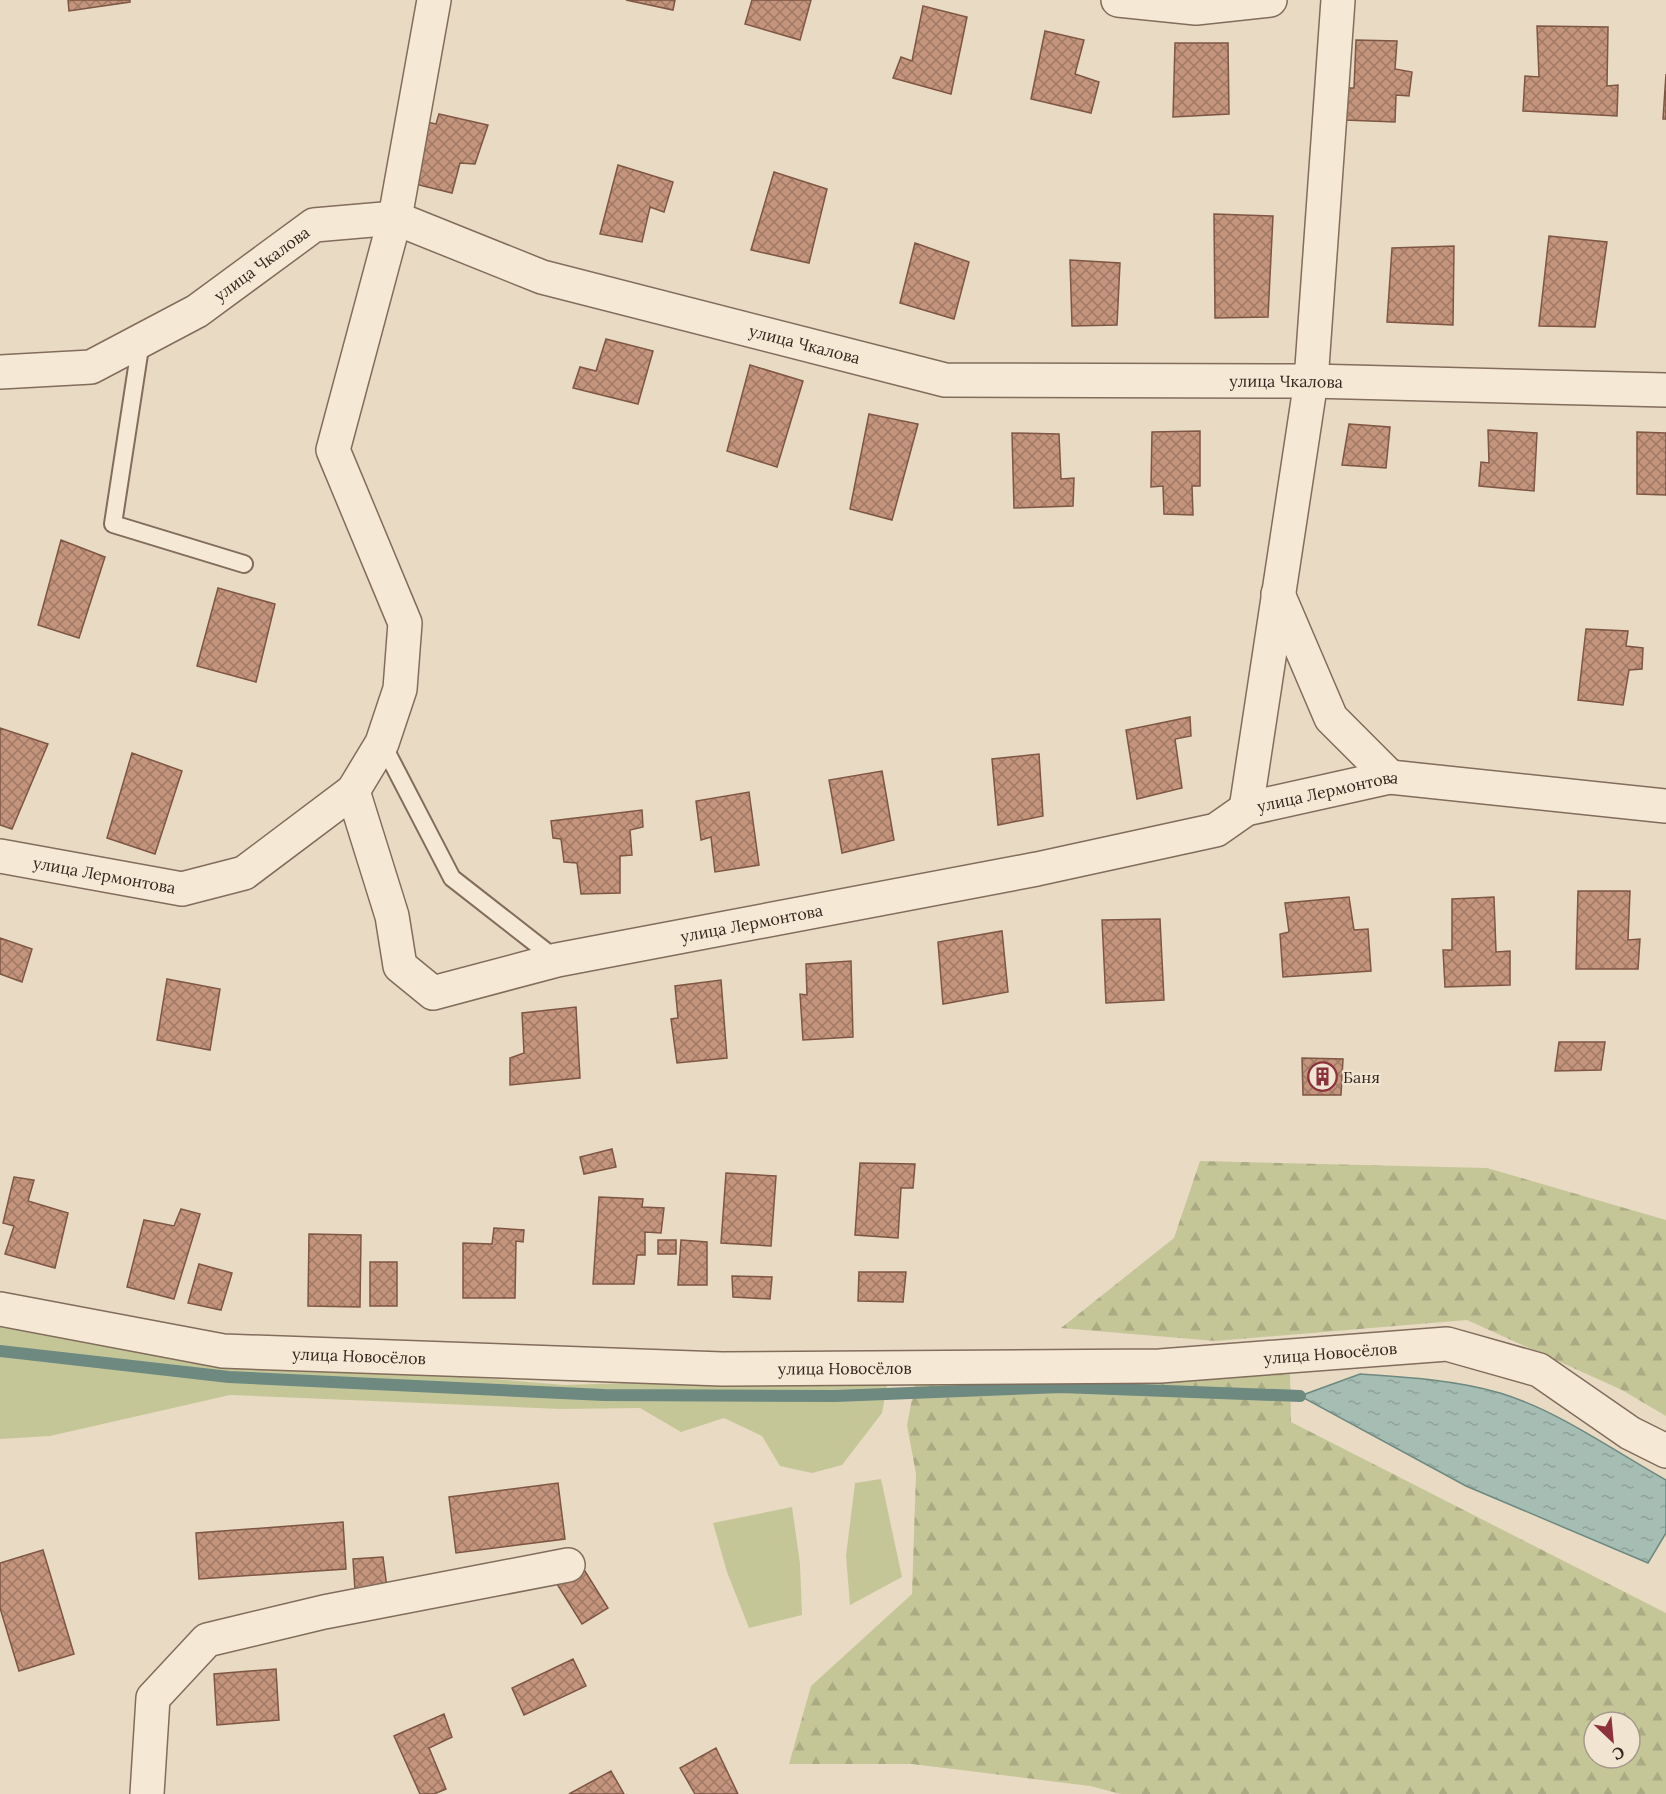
<svg xmlns="http://www.w3.org/2000/svg" width="1666" height="1794" viewBox="0 0 1666 1794" font-family="Lora,serif">
  <style>
    .green { fill: #c5c698 }
    .forest { fill: url(#forest-firs); fill-rule: evenodd }
    .water { fill: url(#water-ripples); stroke: #6d8980; stroke-width: 1.5 }
    .lines { fill: none; stroke-linecap: round; stroke-linejoin: round }
    .stream { stroke: #6d8980; stroke-width: 12 }
    .building { fill: url(#building-cross-hatch); stroke: #7e5644; stroke-width: 1.5 }
    .lane-casing { stroke: #826c5c; stroke-width: 20 }
    .street-casing { stroke: #826c5c; stroke-width: 36 }
    .lane { stroke: #f5e9d5; stroke-width: 16 }
    .street { stroke: #f5e9d5; stroke-width: 33 }
    .labels { text-anchor: middle; stroke-width: 4.5; stroke-linejoin: round; paint-order: stroke }
    .street-label { font-size: 16px; fill: #33261e; stroke: #f1e5d2 }
    .poi-label { font-size: 16px; fill: #33261e; stroke: #f1e5d2; text-anchor: start }
  </style>
  <defs>
    <pattern id="forest-firs" width="22" height="20" patternUnits="userSpaceOnUse" patternTransform="scale(1.5)"><rect width="22" height="20" fill="#c5c698"/><path d="M5 1l3.5 6h-7zM16 11l3.5 6h-7z" fill="#aaaa83"/></pattern>
    <pattern id="water-ripples" width="26" height="14" patternUnits="userSpaceOnUse" patternTransform="scale(1.5)"><rect width="26" height="14" fill="#a5bdb3"/><path d="M2 4q2-2 4 0t4 0M15 11q2-2 4 0t4 0" fill="none" stroke="#8ea29a"/></pattern>
    <pattern id="building-cross-hatch" width="8" height="8" patternUnits="userSpaceOnUse" patternTransform="scale(1.5)"><rect width="8" height="8" fill="#c4947c"/><path d="M0 0l8 8M0 8l8-8" fill="none" stroke="#a07965"/></pattern>
  </defs>
  <rect width="100%" height="100%" fill="#e9dac3"/>
  <!-- green -->
  <path class="green" d="M 0,1323 L 437,1374 L 564,1385 L 889,1375 L 882,1413 L 842,1465 L 812,1473 L 780,1466 L 762,1436 L 724,1418 L 681,1432 L 640,1408 L 561,1409 L 230,1395 L 50,1436 L 0,1439 Z
    M 881,1479 L 902,1577 L 850,1605 L 846,1556 L 855,1483 Z
    M 792,1507 L 800,1564 L 802,1615 L 749,1628 L 727,1572 L 713,1523 Z"/>
  <!-- forest -->
  <path class="forest" d="M 1200,1161 L 1487,1168 L 1666,1220 L 1666,1416 L 1622,1390 L 1467,1320 L 1215,1341 L 1061,1328 L 1174,1238 Z
    M 1290,1372 L 1291,1422 L 1666,1613 L 1666,1794 L 1121,1794 L 1090,1786 L 912,1764 L 789,1764 L 811,1686 L 912,1594 L 916,1474 L 907,1425 L 916,1378 ZM 1594,1722 L 1630,1722 L 1630,1758 L 1594,1758 Z"/>
  <!-- water -->
  <path class="water" d="M 1360,1374 C 1406,1377 1456,1380 1500,1393 C 1557,1410 1614,1451 1666,1480 L 1666,1533 L 1648,1563 L 1466,1486 L 1300,1396 Z"/>
  <g class="lines">
    <!-- stream -->
    <path class="stream" d="M 0,1351 L 229,1377 L 604,1395 L 835,1396 L 1061,1387 L 1300,1396"/>
  </g>
  <!-- building -->
  <path class="building" d="M 68,0 L 130,0 L 130,2 L 69,11 Z
    M 626,0 L 675,0 L 673,10 Z
    M 752,0 L 811,0 L 800,40 L 745,24 Z
    M 923,6 L 967,17 L 951,94 L 893,78 L 901,57 L 912,61 Z
    M 1537,26 L 1608,27 L 1607,86 L 1618,85 L 1617,116 L 1523,111 L 1525,76 L 1539,77 Z
    M 1045,31 L 1084,40 L 1075,74 L 1099,82 L 1091,113 L 1031,99 Z
    M 1356,40 L 1397,41 L 1395,69 L 1412,72 L 1409,96 L 1396,95 L 1395,122 L 1345,120 L 1346,88 L 1354,88 Z
    M 1175,43 L 1228,43 L 1229,114 L 1173,117 Z
    M 1666,74 L 1666,119 L 1663,119 Z
    M 439,114 L 488,125 L 475,164 L 460,163 L 452,193 L 411,183 L 426,122 L 436,124 Z
    M 618,165 L 673,182 L 664,212 L 650,207 L 642,242 L 600,234 Z
    M 774,172 L 827,189 L 809,263 L 751,250 Z
    M 1214,214 L 1273,216 L 1268,317 L 1215,318 Z
    M 1549,236 L 1607,242 L 1595,327 L 1539,326 Z
    M 915,243 L 969,262 L 954,319 L 900,303 Z
    M 1454,246 L 1453,325 L 1387,322 L 1392,248 Z
    M 1070,260 L 1120,263 L 1117,325 L 1072,326 Z
    M 606,339 L 653,351 L 638,404 L 573,388 L 580,367 L 596,371 Z
    M 750,365 L 803,381 L 777,467 L 727,451 Z
    M 869,414 L 918,424 L 892,520 L 850,509 Z
    M 1349,424 L 1390,427 L 1386,468 L 1342,465 Z
    M 1488,430 L 1537,433 L 1534,491 L 1479,486 L 1481,462 L 1489,463 Z
    M 1200,431 L 1200,486 L 1192,486 L 1193,515 L 1164,514 L 1163,486 L 1151,487 L 1152,432 Z
    M 1637,432 L 1666,433 L 1666,495 L 1637,494 Z
    M 1012,433 L 1059,434 L 1061,479 L 1074,478 L 1073,506 L 1014,508 Z
    M 61,540 L 105,557 L 79,638 L 38,625 Z
    M 218,588 L 275,604 L 256,682 L 197,666 Z
    M 1586,629 L 1628,631 L 1626,646 L 1643,648 L 1642,669 L 1629,670 L 1623,705 L 1578,700 Z
    M 1190,717 L 1191,736 L 1175,739 L 1182,788 L 1137,799 L 1126,730 Z
    M 0,728 L 48,744 L 12,829 L 0,825 Z
    M 132,753 L 182,771 L 155,854 L 107,838 Z
    M 1039,754 L 1043,816 L 998,825 L 992,759 Z
    M 882,771 L 894,840 L 842,853 L 829,780 Z
    M 749,792 L 759,865 L 715,872 L 711,837 L 701,840 L 696,801 Z
    M 642,810 L 643,827 L 630,830 L 632,855 L 620,856 L 620,893 L 581,894 L 577,863 L 564,862 L 561,839 L 553,838 L 551,821 Z
    M 1578,891 L 1630,891 L 1628,940 L 1640,939 L 1638,969 L 1576,969 Z
    M 1349,897 L 1354,930 L 1368,929 L 1371,971 L 1283,977 L 1280,934 L 1289,932 L 1285,903 Z
    M 1494,897 L 1496,952 L 1510,951 L 1510,985 L 1445,987 L 1443,950 L 1452,950 L 1452,899 Z
    M 1160,919 L 1164,1000 L 1106,1003 L 1102,920 Z
    M 1002,931 L 1008,992 L 943,1004 L 938,942 Z
    M 0,938 L 32,949 L 22,982 L 0,974 Z
    M 851,961 L 853,1037 L 803,1040 L 800,994 L 807,995 L 806,964 Z
    M 167,979 L 220,989 L 210,1050 L 157,1040 Z
    M 721,980 L 727,1058 L 677,1063 L 671,1019 L 678,1018 L 675,986 Z
    M 576,1007 L 580,1078 L 510,1085 L 510,1058 L 524,1053 L 522,1013 Z
    M 1559,1042 L 1605,1042 L 1601,1070 L 1555,1071 Z
    M 1302,1058 L 1343,1059 L 1341,1095 L 1303,1095 Z
    M 612,1149 L 616,1167 L 584,1174 L 580,1157 Z
    M 860,1163 L 915,1164 L 913,1188 L 901,1188 L 898,1238 L 855,1235 Z
    M 726,1173 L 776,1176 L 771,1246 L 721,1243 Z
    M 14,1177 L 34,1180 L 28,1201 L 68,1213 L 55,1268 L 5,1254 L 14,1226 L 3,1223 Z
    M 599,1197 L 643,1199 L 642,1207 L 664,1208 L 661,1233 L 645,1232 L 645,1255 L 637,1255 L 634,1284 L 593,1284 Z
    M 181,1209 L 200,1214 L 174,1299 L 127,1287 L 144,1220 L 174,1226 Z
    M 494,1228 L 524,1230 L 523,1242 L 516,1241 L 515,1298 L 463,1298 L 463,1243 L 492,1244 Z
    M 309,1234 L 361,1235 L 360,1307 L 308,1306 Z
    M 658,1240 L 676,1240 L 676,1254 L 658,1254 Z
    M 681,1240 L 707,1242 L 707,1285 L 678,1285 Z
    M 370,1262 L 397,1262 L 397,1306 L 370,1306 Z
    M 199,1264 L 232,1273 L 221,1310 L 188,1303 Z
    M 859,1272 L 906,1272 L 903,1302 L 858,1301 Z
    M 732,1276 L 772,1277 L 770,1299 L 733,1297 Z
    M 558,1483 L 565,1539 L 456,1553 L 449,1497 Z
    M 343,1522 L 346,1569 L 199,1579 L 196,1533 Z
    M 43,1550 L 74,1654 L 19,1671 L 0,1608 L 0,1563 Z
    M 383,1557 L 387,1588 L 355,1590 L 353,1559 Z
    M 583,1568 L 608,1608 L 582,1624 L 557,1584 Z
    M 573,1659 L 586,1686 L 524,1715 L 512,1688 Z
    M 276,1669 L 279,1720 L 217,1725 L 214,1674 Z
    M 444,1714 L 452,1737 L 429,1748 L 446,1789 L 434,1794 L 420,1794 L 394,1736 Z
    M 716,1748 L 738,1794 L 695,1794 L 680,1768 Z
    M 611,1771 L 624,1794 L 569,1794 Z"/>
  <g class="lines">
    <defs>
      <path id="lane" d="M 141,341 L 113,524 L 244,564
        M 382,743 L 452,878 L 557,960"/>
      <g id="street">
        <path d="M 1118,0 L 1196,8 L 1270,0"/>
        <path id="s1" d="M 0,372 L 91,367 L 197,311 L 314,225 L 395,218 L 542,277 L 945,380 L 1311,381 L 1666,390"/>
        <path d="M 1278,594 L 1331,718 L 1390,777"/>
        <path d="M 353,791 L 382,743 L 400,689 L 405,623 L 333,450 L 395,218 L 434,0"/>
        <path d="M 1246,809 L 1311,381 L 1338,0"/>
        <path id="s2" d="M 0,856 L 182,889 L 244,873 L 353,791 L 392,916 L 400,966 L 433,993 L 557,960 L 1037,869 L 1216,830 L 1246,809 L 1390,777 L 1666,806"/>
        <path id="s3" d="M 0,1309 L 223,1351 L 722,1369 L 1160,1366 L 1447,1344 L 1539,1370 L 1630,1433 L 1666,1451"/>
        <path d="M 147,1794 L 153,1698 L 207,1640 L 324,1612 L 568,1565"/>
      </g>
    </defs>
    <!-- lane casing -->
    <use href="#lane" class="lane-casing"/>
    <!-- street casing -->
    <use href="#street" class="street-casing"/>
    <!-- lane -->
    <use href="#lane" class="lane"/>
    <!-- street -->
    <use href="#street" class="street"/>
  </g>
  <!-- icons -->
  <defs>
    <symbol id="building-ring" viewBox="-11 -11 22 22"><circle r="9.5" fill="#f1e5d2" stroke="#8b323a" stroke-width="1.5"/><path d="M-4-6H4V6H1V3H-1V6H-4ZM-2.5-4.3h1.7v1.8h-1.7ZM.8-4.3h1.7v1.8H.8ZM-2.5-1h1.7V.8h-1.7ZM.8-1h1.7V.8H.8Z" fill="#8b323a"/></symbol>
  </defs>
  <g fill-rule="evenodd">
    <use href="#building-ring" x="1306" y="1060" width="33" height="33"/>
  </g>
  <g class="labels">
    <!-- street labels -->
    <g class="street-label">
      <text dy="6" stroke="none"><textPath href="#s1" startOffset="291">улица Чкалова</textPath></text>
      <text dy="6" stroke="none"><textPath href="#s1" startOffset="867">улица Чкалова</textPath></text>
      <text dy="6" stroke="none"><textPath href="#s1" startOffset="1353">улица Чкалова</textPath></text>
      <text dy="6" stroke="none"><textPath href="#s2" startOffset="1530">улица Лермонтова</textPath></text>
      <text dy="6" stroke="none"><textPath href="#s2" startOffset="106">улица Лермонтова</textPath></text>
      <text dy="6" stroke="none"><textPath href="#s2" startOffset="936">улица Лермонтова</textPath></text>
      <text dy="6" stroke="none"><textPath href="#s3" startOffset="1335">улица Новосёлов</textPath></text>
      <text dy="6" stroke="none"><textPath href="#s3" startOffset="363">улица Новосёлов</textPath></text>
      <text dy="6" stroke="none"><textPath href="#s3" startOffset="849">улица Новосёлов</textPath></text>
    </g>
    <!-- poi labels -->
    <g class="poi-label">
      <text x="1343" y="1083">Баня</text>
    </g>
  </g>
  <!-- north arrow -->
  <g transform="translate(1612 1740) rotate(154)"><circle r="28" fill="#f1e5d2" stroke="#a5998a" stroke-width="1.5"/>
  <path d="M0-4.5L10 22L0 15L-10 22Z" fill="#8b323a"/>
  <text y="-9" font-size="16" font-weight="bold" text-anchor="middle" fill="#33261e">С</text>
  </g>
</svg>
